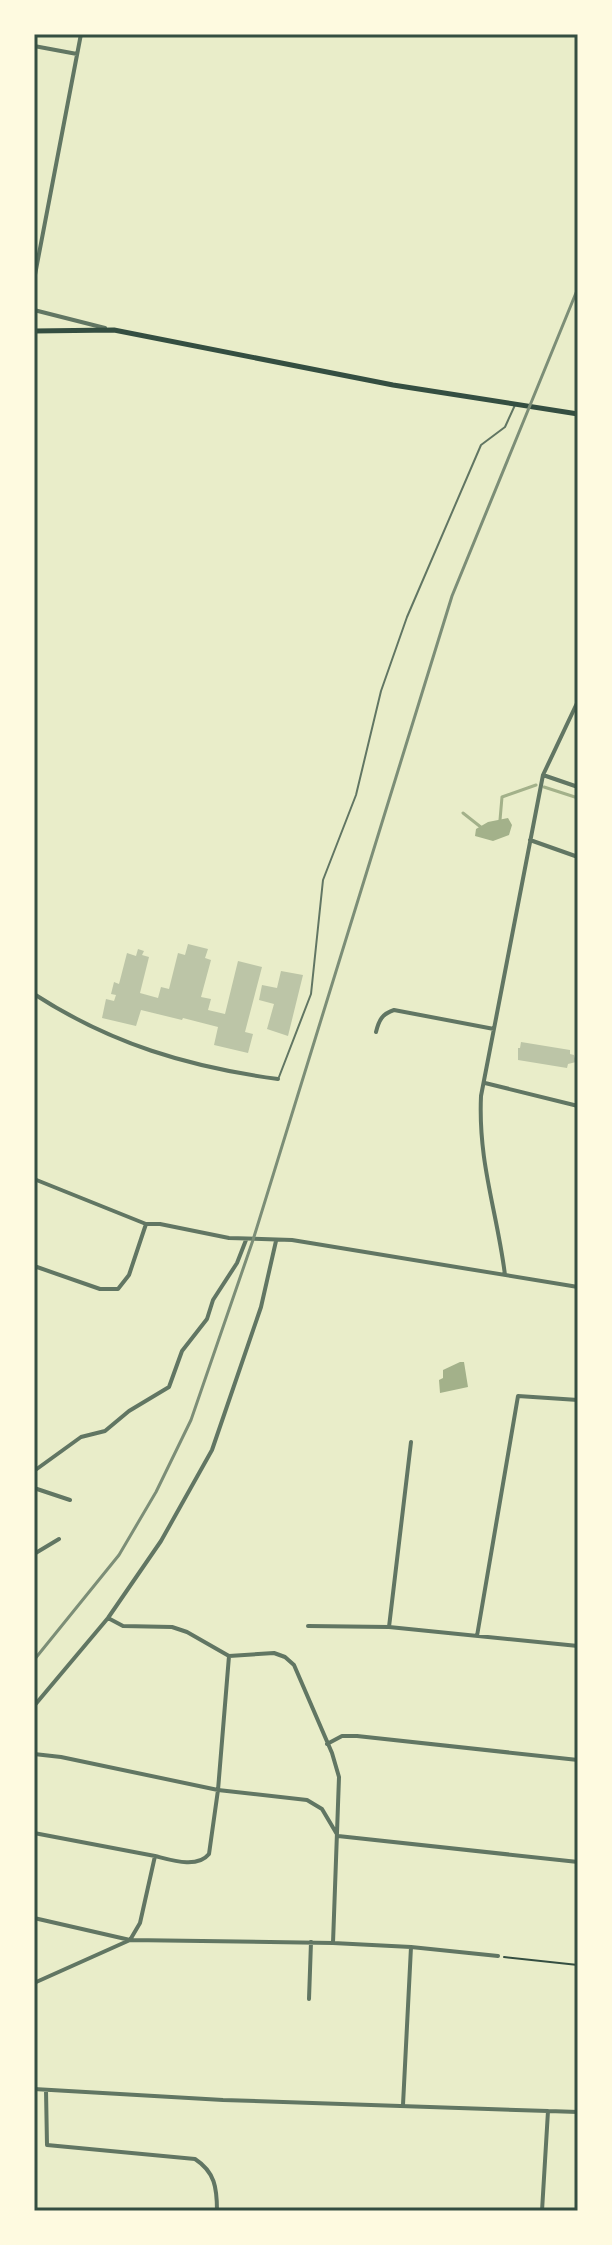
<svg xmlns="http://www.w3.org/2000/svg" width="612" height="2245" viewBox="0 0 612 2245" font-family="'Nunito Sans',sans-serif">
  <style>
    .water { fill: #a3b18a }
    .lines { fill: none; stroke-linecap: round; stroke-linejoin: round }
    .stream { stroke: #a3b18a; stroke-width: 3 }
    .building { fill: #bcc5a7 }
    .path { stroke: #344e41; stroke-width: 2 }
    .service { stroke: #617663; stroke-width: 2 }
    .minor { stroke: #617663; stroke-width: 4 }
    .secondary { stroke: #344e41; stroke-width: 5 }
    .rail { stroke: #7c8e77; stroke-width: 3 }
    .neatline { fill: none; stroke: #344e41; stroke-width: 3 }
  </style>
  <rect width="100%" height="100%" fill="#e9edc9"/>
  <!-- water -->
  <path class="water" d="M 508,818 L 512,825 L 509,835 L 493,841 L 475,836 L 476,829 L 488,822 Z
    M 460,1362 L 464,1362 L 468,1387 L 440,1393 L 439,1380 L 443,1378 L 443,1370 Z"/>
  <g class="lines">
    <!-- stream -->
    <path class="stream" d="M 544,787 L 578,798
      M 463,813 L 482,828
      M 500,820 L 502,797 L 536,785"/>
  </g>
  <!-- building -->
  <path class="building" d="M 188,944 L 208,949 L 205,958 L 211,960 L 201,997 L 211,999 L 208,1010 L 225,1014 L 238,961 L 262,967 L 245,1032 L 253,1034 L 248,1053 L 214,1045 L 218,1027 L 183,1018 L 182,1020 L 141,1010 L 136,1026 L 102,1018 L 106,999 L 114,1001 L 116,995 L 111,994 L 114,982 L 119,984 L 127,953 L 136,956 L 138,949 L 144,951 L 142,955 L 149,957 L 140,993 L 158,998 L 161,987 L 169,989 L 178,953 L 185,955 Z
    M 281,971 L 303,975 L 288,1036 L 267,1029 L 274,1004 L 259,1000 L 262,985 L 277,988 Z
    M 521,1042 L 570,1050 L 570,1054 L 574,1055 L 576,1062 L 568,1064 L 567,1068 L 518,1060 L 518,1048 L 520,1048 Z"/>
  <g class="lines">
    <!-- path -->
    <path class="path" d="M 504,1957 L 578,1965"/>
    <!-- service -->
    <path class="service" d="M 279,1077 L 311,994 L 323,880 L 356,795 L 381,691 L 407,617 L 481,445 L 505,427 L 515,405"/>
    <!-- minor -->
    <path class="minor" d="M 34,46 L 77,54
      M 34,280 L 81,34
      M 34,310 L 105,328
      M 543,775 L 578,787
      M 530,840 L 578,857
      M 34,994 C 111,1044 189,1067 278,1079
      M 376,1032 C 379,1020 382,1014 394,1010 L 494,1029
      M 485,1083 L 578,1106
      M 34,1179 L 146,1224 L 160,1224 L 229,1238 L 292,1240 L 578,1287
      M 34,1266 L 100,1289 L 118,1289 L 129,1275 L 146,1224
      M 505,1275 C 497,1211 478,1163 481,1096 L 543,775 L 578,701
      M 34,1471 L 81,1437 L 105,1431 L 129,1411 L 169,1387 L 182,1351 L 207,1319 L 213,1300 L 237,1263 L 246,1240
      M 34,1488 L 70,1500
      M 34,1554 L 59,1539
      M 108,1618 L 123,1626 L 172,1627 L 187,1632 L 229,1656 L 274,1653 L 285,1657 L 294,1665 L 332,1753 L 339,1777 L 333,1943
      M 308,1626 L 389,1627 L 578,1646
      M 389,1627 L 411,1442
      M 477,1636 L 518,1396 L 578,1400
      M 34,1706 L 108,1618 L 161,1541 L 212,1450 L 261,1307 L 276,1241
      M 327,1744 L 342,1736 L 357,1736 L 578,1760
      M 34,1754 L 61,1757 L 218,1790 L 307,1800 L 322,1809 L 338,1836 L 578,1862
      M 34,1833 L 155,1856
      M 34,1918 L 130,1940 L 140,1923 L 155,1856 C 171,1860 197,1869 209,1854 L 218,1790 L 229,1656
      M 34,1983 L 130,1940 L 333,1943 L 411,1947 L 498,1956
      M 309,1999 L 311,1942
      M 34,2089 L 223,2100 L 548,2111 L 578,2112 L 578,2109
      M 46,2090 L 47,2145 L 195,2159 C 215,2172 217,2188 217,2211
      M 403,2105 L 411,1947
      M 542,2211 L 548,2111"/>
    <!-- secondary -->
    <path class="secondary" d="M 34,331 L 114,330 L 393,385 L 578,414"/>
    <!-- rail -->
    <path class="rail" d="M 34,1660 L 119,1555 L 156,1492 L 191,1420 L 253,1240 L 452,596 L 578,288"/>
  </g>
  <!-- border -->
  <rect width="612" height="2245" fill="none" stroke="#fefae0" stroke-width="72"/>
  <rect x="36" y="36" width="540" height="2173" class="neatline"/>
</svg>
